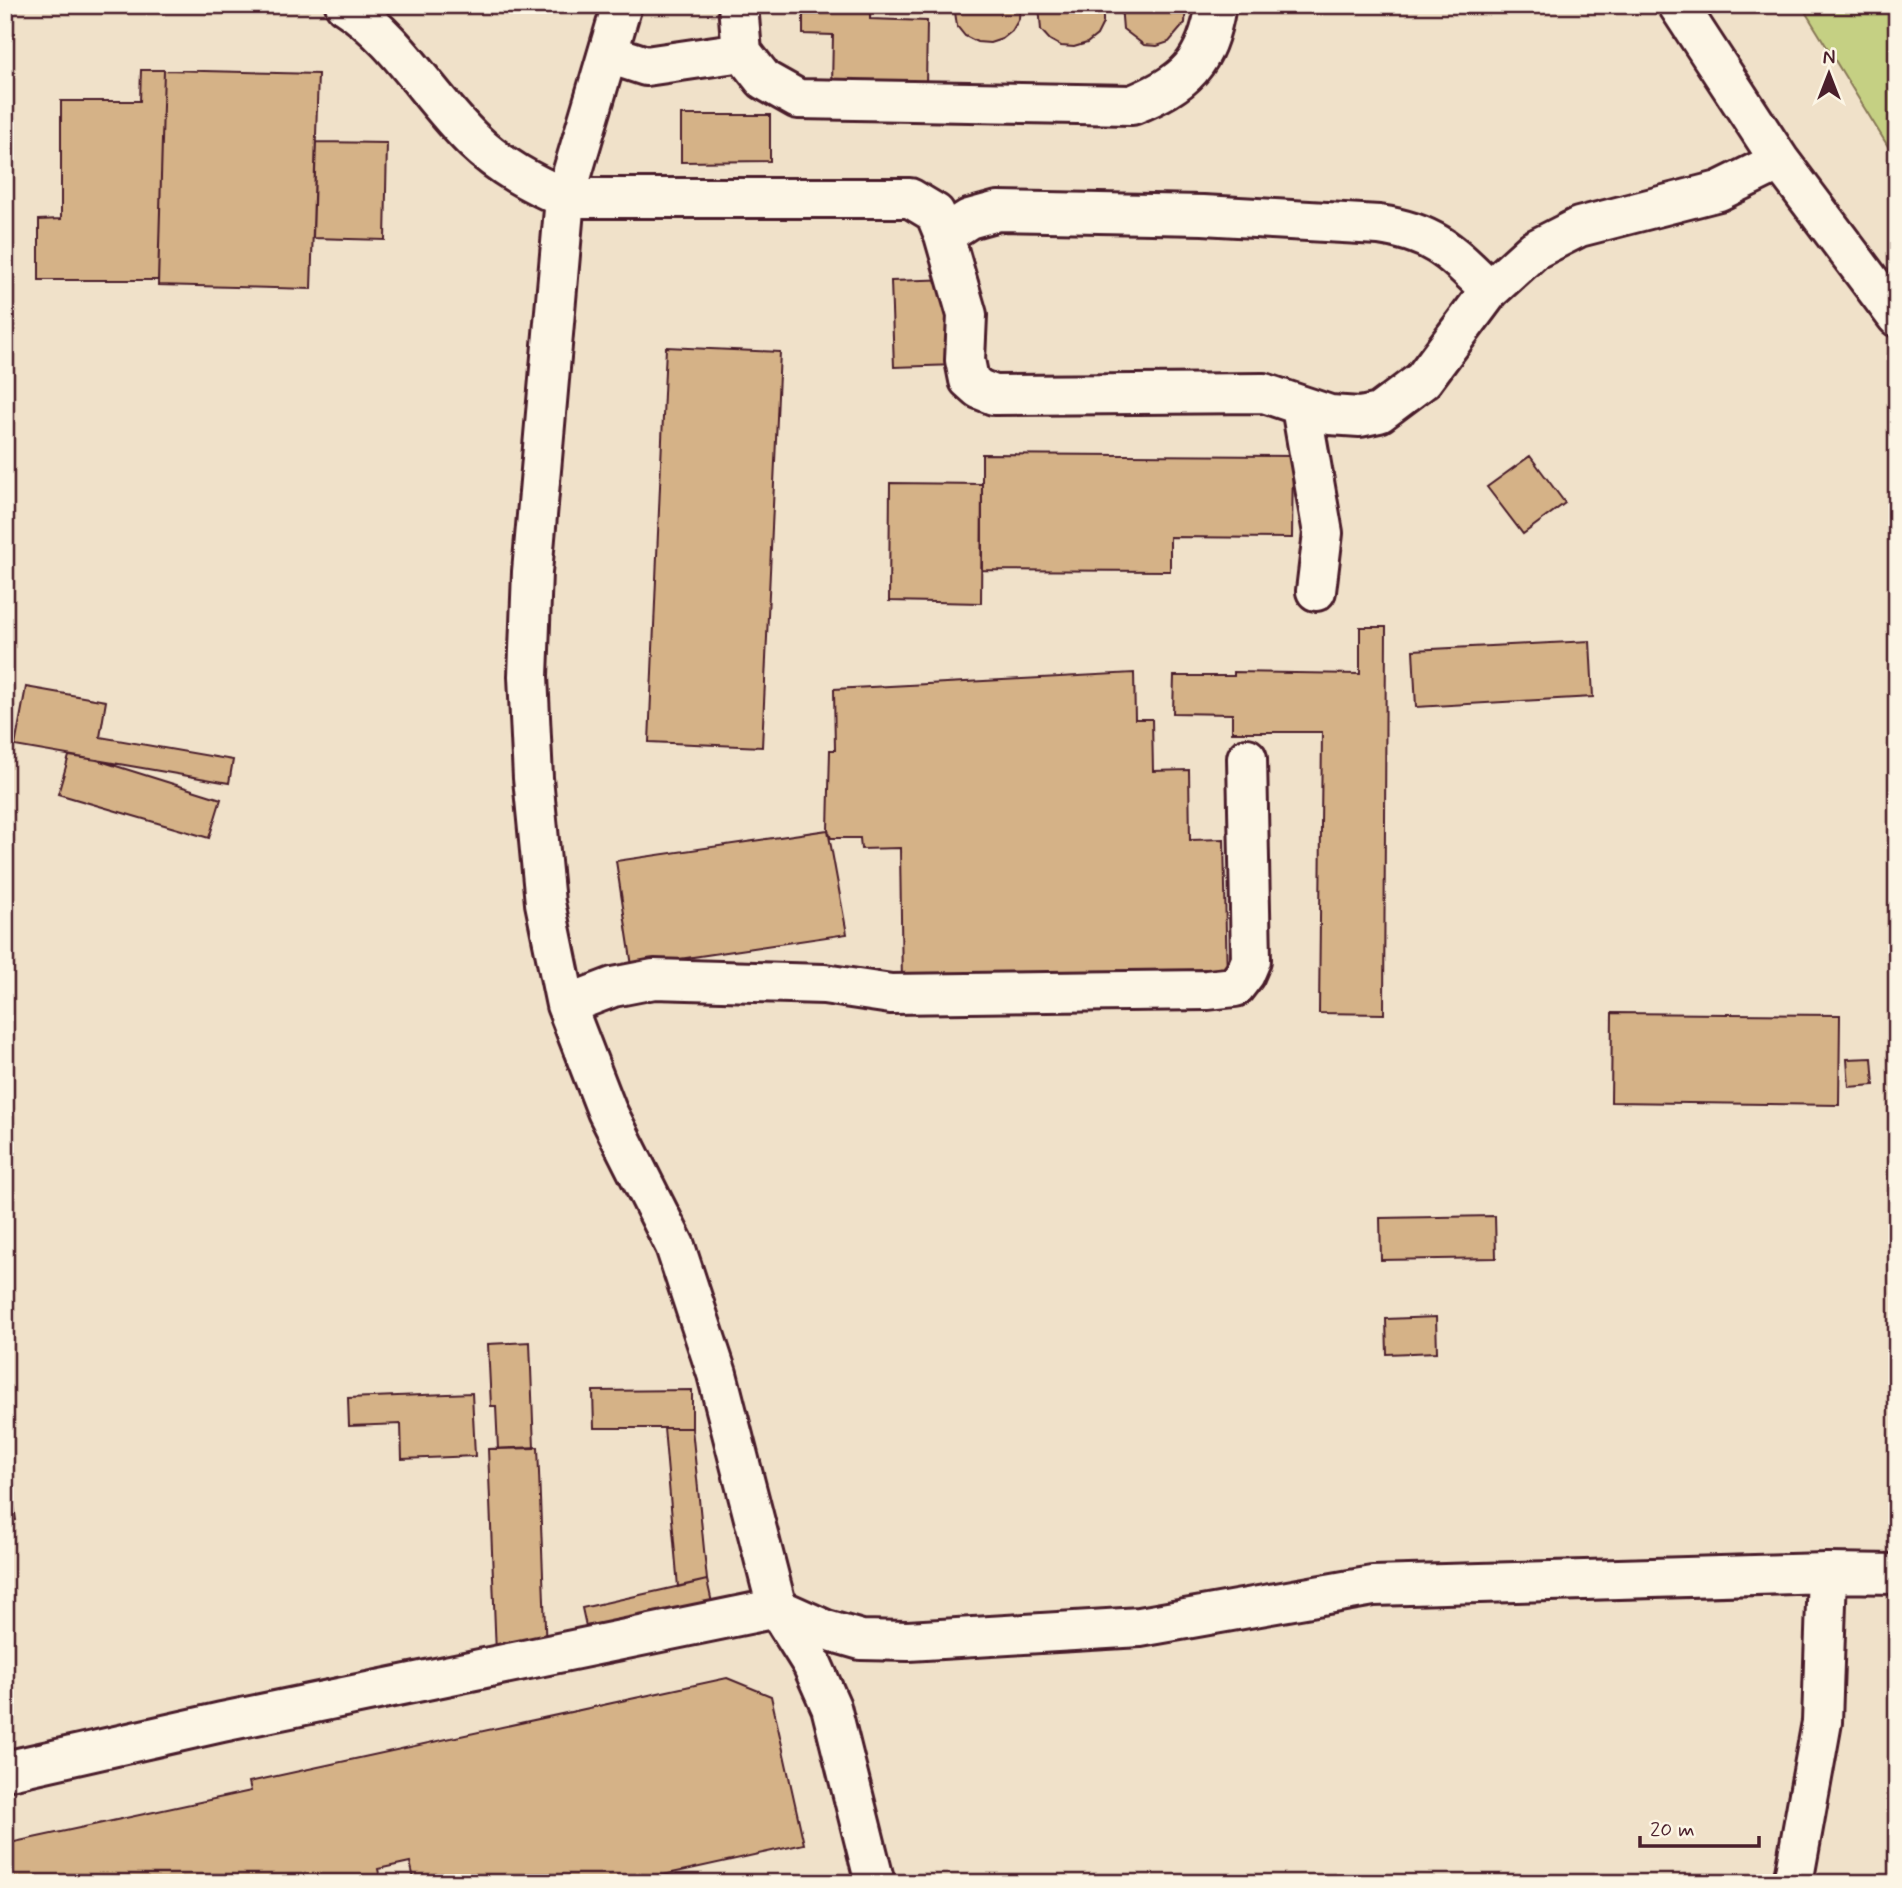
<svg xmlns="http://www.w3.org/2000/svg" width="1902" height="1888" viewBox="0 0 1902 1888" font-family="Mynerve,sans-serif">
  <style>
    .green { fill: #c5d083; stroke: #887857; stroke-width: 2 }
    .building { fill: #d5b287; stroke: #4a1f2b; stroke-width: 2 }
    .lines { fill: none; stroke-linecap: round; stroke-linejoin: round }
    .minor-casing { stroke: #4a1f2b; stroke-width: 44 }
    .minor { stroke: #fcf5e5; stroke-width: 38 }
  </style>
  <rect width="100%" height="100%" fill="#f0e1c9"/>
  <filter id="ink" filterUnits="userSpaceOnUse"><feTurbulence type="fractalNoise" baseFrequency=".0143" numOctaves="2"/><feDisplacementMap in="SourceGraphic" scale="14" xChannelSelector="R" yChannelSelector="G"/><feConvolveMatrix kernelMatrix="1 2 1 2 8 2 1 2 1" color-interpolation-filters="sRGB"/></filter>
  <g filter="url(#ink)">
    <!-- green -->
    <path class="green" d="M 1801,5 L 1897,5 L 1897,161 Z"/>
    <!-- building -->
    <path class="building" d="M 803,5 L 870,5 L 870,19 L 927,21 L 926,88 L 832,86 L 833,35 L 803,34 Z
      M 954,5 L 1020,5 L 1019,19 L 1012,31 L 1002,39 L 990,43 L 977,42 L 965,36 L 957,26 Z
      M 1039,5 L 1103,5 L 1103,23 L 1097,35 L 1087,43 L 1074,47 L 1061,46 L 1050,40 L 1041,30 Z
      M 1121,5 L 1186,5 L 1185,23 L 1169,42 L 1157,46 L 1144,45 L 1123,29 Z
      M 141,70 L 164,70 L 158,280 L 39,280 L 39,220 L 61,219 L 61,101 L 140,101 Z
      M 164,70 L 318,74 L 311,289 L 158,285 Z
      M 681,115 L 770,115 L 770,161 L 681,162 Z
      M 316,142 L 387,143 L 385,240 L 313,238 Z
      M 955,279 L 957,365 L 894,367 L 891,281 Z
      M 666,347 L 780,352 L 762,747 L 649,742 Z
      M 982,454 L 1293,456 L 1292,538 L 1170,537 L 1170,571 L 982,570 Z
      M 1530,456 L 1565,503 L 1523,534 L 1487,487 Z
      M 890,483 L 982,484 L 981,603 L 889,601 Z
      M 1360,627 L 1386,627 L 1384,1014 L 1319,1013 L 1322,732 L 1232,732 L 1232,714 L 1173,713 L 1174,676 L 1234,676 L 1234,672 L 1360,674 Z
      M 1590,641 L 1593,697 L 1416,707 L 1413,650 Z
      M 1134,673 L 1135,719 L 1152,719 L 1153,771 L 1189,770 L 1190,840 L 1224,839 L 1227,981 L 902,985 L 900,848 L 861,849 L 860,838 L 831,838 L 828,830 L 830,750 L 835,750 L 834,689 Z
      M 26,687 L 106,701 L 100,737 L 233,760 L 229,783 L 15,746 Z
      M 69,756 L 97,760 L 221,799 L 209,838 L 58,794 Z
      M 828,830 L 847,934 L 632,966 L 616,861 Z
      M 1612,1013 L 1840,1015 L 1839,1105 L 1611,1102 Z
      M 1872,1058 L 1874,1085 L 1849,1087 L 1847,1059 Z
      M 1495,1216 L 1496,1258 L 1381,1260 L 1380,1218 Z
      M 1436,1317 L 1437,1352 L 1387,1354 L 1386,1319 Z
      M 530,1342 L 534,1448 L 498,1449 L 496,1406 L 491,1406 L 488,1344 Z
      M 692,1390 L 692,1428 L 594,1428 L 593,1391 Z
      M 472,1393 L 475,1456 L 402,1459 L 401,1424 L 349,1426 L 348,1398 Z
      M 664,1428 L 692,1428 L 707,1580 L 678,1587 Z
      M 538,1447 L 546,1652 L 496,1654 L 488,1449 Z
      M 10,1479 L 16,1520 L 5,1521 L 5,1480 Z
      M 707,1580 L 714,1612 L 589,1640 L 582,1608 Z
      M 727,1678 L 771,1696 L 804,1844 L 627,1883 L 415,1883 L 410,1862 L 378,1869 L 381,1883 L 5,1883 L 5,1844 L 251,1791 L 249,1782 Z"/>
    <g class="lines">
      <defs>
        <path id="minor" d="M 345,5 C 398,39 429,98 474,141 C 501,167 531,183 565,198 L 910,198 L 935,213 L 944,235 L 967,315 L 965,360 L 969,380 L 979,389 L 994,395 L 1264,393 L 1330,415 L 1360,417 L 1379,413 L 1423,380 L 1490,290
          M 622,5 L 565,198 L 532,572 L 528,676 L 533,778 L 545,903 L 566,1005 L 607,1111 L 675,1246 L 717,1374 L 777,1608 L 826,1630 L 861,1640 L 908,1641 L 1140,1627 L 1373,1586 L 1827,1573
          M 738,5 L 742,52
          M 1678,5 L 1780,161
          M 609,54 L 646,66 L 742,52 L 764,80 L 798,99 L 1132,105 C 1186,83 1206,64 1216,5
          M 944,235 L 969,219 L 998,211 L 1203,215 L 1379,225 C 1435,233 1452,253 1490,290 L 1534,250 L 1579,227 L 1719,191 L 1780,161 L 1897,317
          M 1301,407 L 1323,533 L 1316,591
          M 566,1005 L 613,987 L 654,979 L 824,984 L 891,994 L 1207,990 L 1235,987 L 1245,974 L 1251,960 L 1247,758
          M 5,1771 L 222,1722 L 777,1608 L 812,1664 L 831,1707 L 875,1883
          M 1793,1883 L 1822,1722 L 1827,1573 L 1897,1574"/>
      </defs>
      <!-- minor casing -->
      <use href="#minor" class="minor-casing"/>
      <!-- minor -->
      <use href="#minor" class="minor"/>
    </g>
  </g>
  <!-- margin -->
  <rect width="1902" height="1888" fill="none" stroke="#fcf5e5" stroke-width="28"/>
  <rect x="14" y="14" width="1874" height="1860" fill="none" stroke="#4a1f2b" stroke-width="2.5" filter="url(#ink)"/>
  <!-- north arrow -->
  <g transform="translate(1829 74)" stroke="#fcf5e5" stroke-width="5" paint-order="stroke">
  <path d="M0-5L12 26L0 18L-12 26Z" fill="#4a1f2b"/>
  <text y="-10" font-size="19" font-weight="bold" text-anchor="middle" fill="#4a1f2b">N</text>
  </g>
  <!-- scale -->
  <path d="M1640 1836v10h119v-10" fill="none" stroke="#4a1f2b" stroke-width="3.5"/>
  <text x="1650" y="1836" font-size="21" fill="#4a1f2b" stroke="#fcf5e5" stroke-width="5" paint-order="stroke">20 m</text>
</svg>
